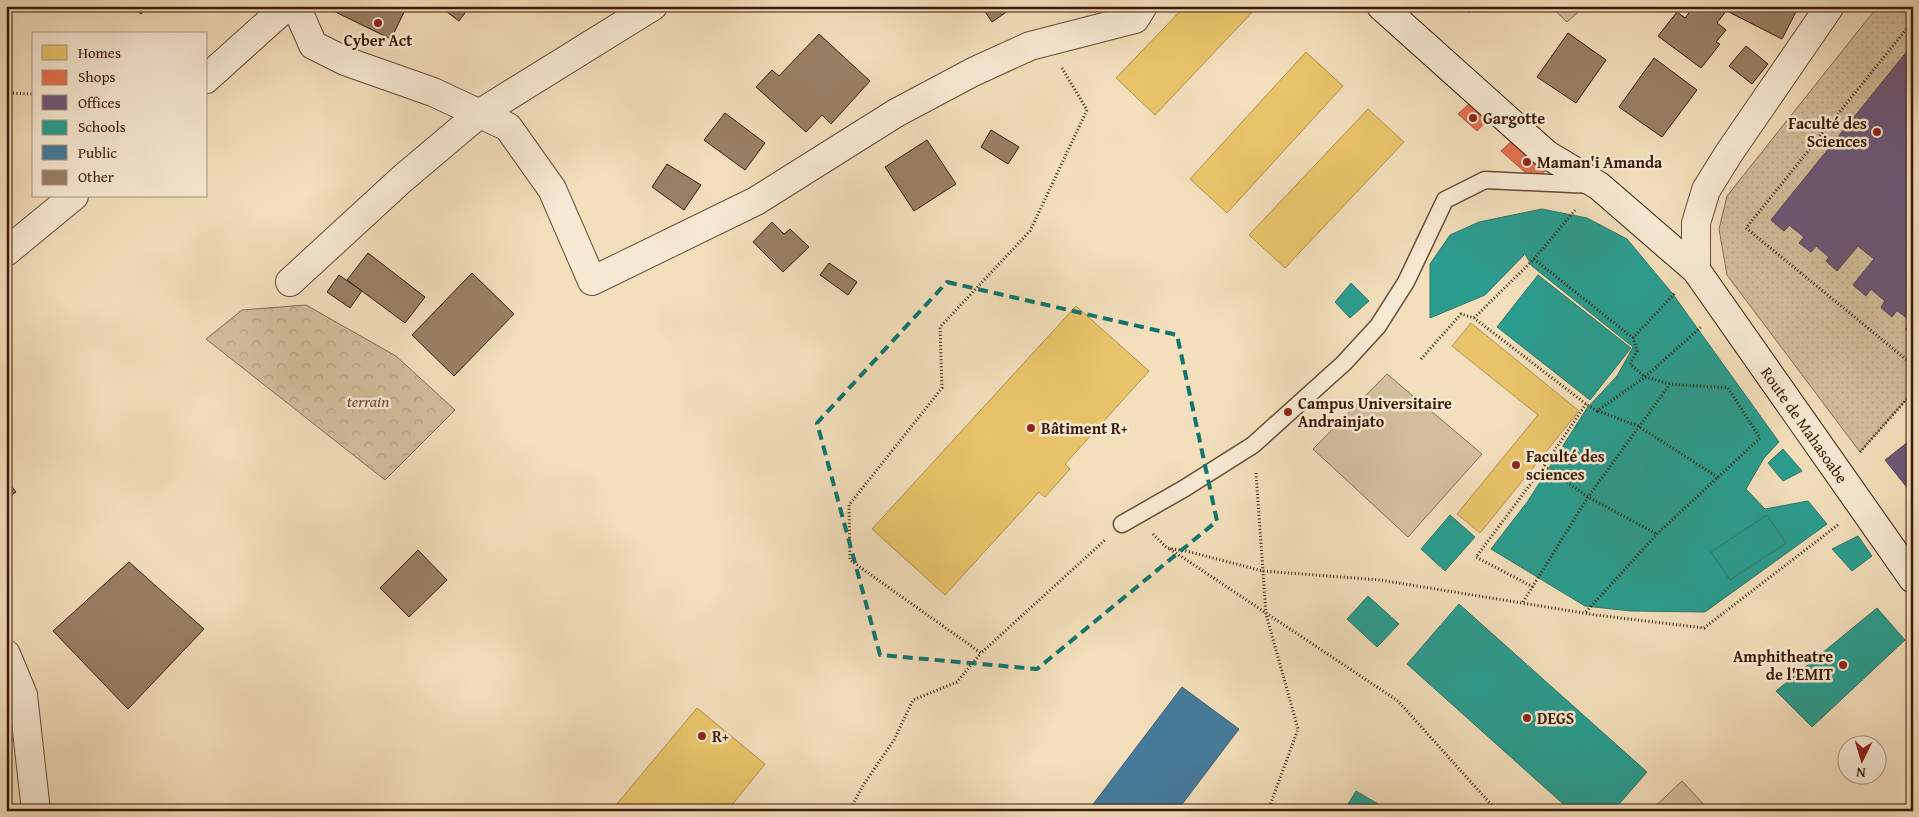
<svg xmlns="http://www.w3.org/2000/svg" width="1919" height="817" viewBox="0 0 1919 817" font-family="'Gentium Book Plus',serif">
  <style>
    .grass { fill: url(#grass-dots); stroke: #866c52 }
    .forest { fill: url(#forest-firs); stroke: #866c52 }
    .park { fill: url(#park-crowns); stroke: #866c52 }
    .garden { fill: #d3be9d; stroke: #866c52 }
    .homes { fill: #e9c46a; stroke: #b4914c }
    .shops { fill: #e76f51; stroke: #b3563b }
    .offices { fill: #6d597a; stroke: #5d4658 }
    .schools { fill: #2a9d8f; stroke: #2e7666 }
    .public { fill: #457b9d; stroke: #415e70 }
    .building { fill: #9a8065; stroke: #391a07 }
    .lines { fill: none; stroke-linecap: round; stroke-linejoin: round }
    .lane-casing { stroke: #684b34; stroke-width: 19 }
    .street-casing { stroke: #684b34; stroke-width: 30 }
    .secondary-casing { stroke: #391a07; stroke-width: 30 }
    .path { stroke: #391a07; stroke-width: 3; stroke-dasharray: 1 2.5; stroke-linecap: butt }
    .lane { stroke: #f7ead3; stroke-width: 16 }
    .street { stroke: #f7ead3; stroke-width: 28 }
    .secondary { stroke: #f7ead3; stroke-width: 28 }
    .marked { fill: none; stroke: #0f766e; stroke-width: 4; stroke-dasharray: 10 6; stroke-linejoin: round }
    .poi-dot { fill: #8f2418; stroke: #f7ead3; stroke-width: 2 }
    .labels { text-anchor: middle; stroke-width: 5; stroke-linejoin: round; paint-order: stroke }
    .poi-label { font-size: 16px; font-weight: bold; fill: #391a07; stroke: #f7ead3; text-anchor: start }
    .park-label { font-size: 16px; font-style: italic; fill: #674b34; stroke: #f7ead3 }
    .street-label { font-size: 16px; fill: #391a07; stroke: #f7ead3 }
  </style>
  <defs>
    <pattern id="grass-dots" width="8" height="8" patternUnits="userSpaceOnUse" patternTransform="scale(1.25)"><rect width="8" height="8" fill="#d3be9d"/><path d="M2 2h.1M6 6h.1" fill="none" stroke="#b6a386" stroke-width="1.8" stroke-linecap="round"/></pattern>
    <pattern id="forest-firs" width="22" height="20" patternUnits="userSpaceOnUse" patternTransform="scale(1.25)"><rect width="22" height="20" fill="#d3be9d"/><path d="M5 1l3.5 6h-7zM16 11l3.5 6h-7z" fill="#b6a386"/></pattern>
    <pattern id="park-crowns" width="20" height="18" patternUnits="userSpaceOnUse" patternTransform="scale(1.25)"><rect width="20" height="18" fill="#d3be9d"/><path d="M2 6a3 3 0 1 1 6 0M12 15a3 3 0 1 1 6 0" fill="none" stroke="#b6a386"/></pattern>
  </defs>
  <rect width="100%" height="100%" fill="#f3dfbc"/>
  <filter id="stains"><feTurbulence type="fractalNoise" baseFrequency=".004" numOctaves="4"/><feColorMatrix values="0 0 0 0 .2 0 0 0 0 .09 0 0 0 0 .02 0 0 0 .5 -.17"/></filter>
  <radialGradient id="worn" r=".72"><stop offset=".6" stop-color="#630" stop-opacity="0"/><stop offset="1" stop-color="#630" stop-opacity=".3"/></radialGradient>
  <!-- grass -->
  <path class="grass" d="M 1878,6 L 1913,6 L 1913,44 L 1771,220 L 1784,231 L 1789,225 L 1804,237 L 1800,243 L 1811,252 L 1816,246 L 1829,257 L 1826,261 L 1837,271 L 1858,246 L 1874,259 L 1853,285 L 1866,296 L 1871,289 L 1885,301 L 1881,308 L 1892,317 L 1897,311 L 1912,322 L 1906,329 L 1913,335 L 1913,392 L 1860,452 L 1727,275 L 1719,229 L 1727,196 Z"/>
  <!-- forest -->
  <path class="forest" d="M 1550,6 L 1585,6 L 1567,22 Z"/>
  <!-- park -->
  <path class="park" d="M 306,305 L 396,356 L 455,410 L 385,480 L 206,339 L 242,310 Z"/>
  <!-- garden -->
  <path class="garden" d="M 1387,374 L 1482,454 L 1408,537 L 1313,449 Z
    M 1682,781 L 1710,811 L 1650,811 Z"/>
  <!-- homes -->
  <path class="homes" d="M 1185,6 L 1258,6 L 1155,115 L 1116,78 Z
    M 1306,52 L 1343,86 L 1227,213 L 1190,179 Z
    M 1368,109 L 1404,142 L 1285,268 L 1249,235 Z
    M 1076,306 L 1149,371 L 1065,464 L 1070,469 L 1045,497 L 1039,492 L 945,595 L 872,529 Z
    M 1471,323 L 1579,411 L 1480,533 L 1457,514 L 1538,415 L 1452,346 Z
    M 697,708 L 765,764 L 727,811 L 611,811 Z"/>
  <!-- shops -->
  <path class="shops" d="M 1470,103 L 1488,119 L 1477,131 L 1458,114 Z
    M 1515,138 L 1548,169 L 1534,180 L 1501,151 Z"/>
  <!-- offices -->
  <path class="offices" d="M 1913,44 L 1912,240 L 1913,335 L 1905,329 L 1912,322 L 1897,310 L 1892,317 L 1881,307 L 1885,301 L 1871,289 L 1866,296 L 1853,285 L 1874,259 L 1858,246 L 1837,271 L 1826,261 L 1829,257 L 1816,246 L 1811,252 L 1799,243 L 1804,237 L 1789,225 L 1784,231 L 1771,220 Z
    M 1913,438 L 1913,495 L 1885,460 Z"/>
  <!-- schools -->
  <path class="schools" d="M 1542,209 L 1587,218 L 1627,239 L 1672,293 L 1779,442 L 1764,458 L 1746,489 L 1765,509 L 1808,501 L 1827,524 L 1705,612 L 1631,611 L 1585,606 L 1491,549 L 1528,501 L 1587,408 L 1617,376 L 1633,347 L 1532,266 L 1525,254 L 1485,295 L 1430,318 L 1430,264 L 1450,235 L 1479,222 Z
    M 1538,275 L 1631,348 L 1590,400 L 1497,327 Z
    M 1351,283 L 1369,301 L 1350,318 L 1335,302 Z
    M 1783,449 L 1802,471 L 1783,481 L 1768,463 Z
    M 1450,515 L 1475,537 L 1445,571 L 1421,549 Z
    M 1767,515 L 1786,543 L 1730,580 L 1711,552 Z
    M 1858,536 L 1872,556 L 1852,571 L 1832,549 Z
    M 1368,596 L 1399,624 L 1377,647 L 1347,619 Z
    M 1459,604 L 1647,772 L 1613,811 L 1571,811 L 1407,664 Z
    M 1877,608 L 1905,640 L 1812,727 L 1776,691 Z
    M 1356,791 L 1390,811 L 1344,811 Z"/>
  <!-- public -->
  <path class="public" d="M 1182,687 L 1239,729 L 1177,811 L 1088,811 Z"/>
  <!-- building -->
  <path class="building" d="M 130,6 L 146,6 L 141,14 Z
    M 323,6 L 407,6 L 391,39 Z
    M 439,6 L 470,6 L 459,21 Z
    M 981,6 L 1015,6 L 992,22 Z
    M 1463,6 L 1476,6 L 1469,13 Z
    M 1694,6 L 1717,6 L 1726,11 L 1717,23 L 1726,30 L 1716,42 L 1720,44 L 1701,68 L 1658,36 L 1677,12 L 1685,18 Z
    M 1717,6 L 1799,6 L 1782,39 Z
    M 1568,33 L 1606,60 L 1576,103 L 1537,77 Z
    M 819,34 L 870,81 L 831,124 L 822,115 L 806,132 L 756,87 L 772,70 L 779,76 Z
    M 1746,46 L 1768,64 L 1752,84 L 1729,66 Z
    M 1654,58 L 1697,90 L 1662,137 L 1619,107 Z
    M 725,113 L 765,143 L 745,170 L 704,140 Z
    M 991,130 L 1019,147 L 1008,164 L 981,147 Z
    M 927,140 L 956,184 L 914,211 L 885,167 Z
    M 667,164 L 701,185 L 684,210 L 652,187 Z
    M 772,222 L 784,234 L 790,229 L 809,247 L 783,272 L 753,242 Z
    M 368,253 L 425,297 L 405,323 L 347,280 Z
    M 829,263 L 857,282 L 848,295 L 820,275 Z
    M 472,273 L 514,314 L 454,376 L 412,335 Z
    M 339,275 L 362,291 L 350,308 L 327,292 Z
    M 6,479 L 16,492 L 6,499 Z
    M 418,550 L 447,580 L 409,617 L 380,588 Z
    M 129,562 L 204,629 L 128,709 L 53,631 Z"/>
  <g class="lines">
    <defs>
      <path id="lane" d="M 1122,524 L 1185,488 L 1253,445 L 1344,363 L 1378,326 L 1406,282 L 1445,200 L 1485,180 L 1592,185"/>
      <path id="street" d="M 296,6 L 313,45 L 345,61 L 433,92 L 508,127 L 552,189 L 592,281 L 756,201 L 896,113 L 973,72 L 1030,46 L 1135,19 L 1143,6
        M 206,79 L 287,6
        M 6,252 L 74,196
        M 1696,270 L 1696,223 L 1706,190 L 1729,153 L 1830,6
        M 290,282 L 402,179 L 479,114 L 653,6
        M 6,654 L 23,695 L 36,811"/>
      <g id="secondary">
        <path id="s1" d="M 1381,6 L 1546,154 L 1599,186 L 1696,270 L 1913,579"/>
      </g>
    </defs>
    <!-- lane casing -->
    <use href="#lane" class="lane-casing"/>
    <!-- street casing -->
    <use href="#street" class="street-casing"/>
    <!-- secondary casing -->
    <use href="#secondary" class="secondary-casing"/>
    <!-- path -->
    <path class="path" d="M 1913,21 L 1746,228 L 1913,365
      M 1062,68 L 1087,110 L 1030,231 L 940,327 L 942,388 L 849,505 L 850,560 L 981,653 L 1105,540
      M 6,93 L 34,94
      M 1534,259 L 1633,338 L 1637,351 L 1630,364 L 1645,377 L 1670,384 L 1728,388 L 1760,438 L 1657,534 L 1585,613
      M 1474,318 L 1534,259 L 1576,209
      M 1633,338 L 1675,293
      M 1421,359 L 1461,314 L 1474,318 L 1586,404 L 1597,411 L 1645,377 L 1701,327
      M 1598,411 L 1638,426 L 1719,478
      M 1860,452 L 1913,392
      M 1544,466 L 1588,497 L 1657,534
      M 1256,473 L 1266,614 L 1298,729 L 1268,811
      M 1153,534 L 1167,548 L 1186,551 L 1263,571 L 1380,580 L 1596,615 L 1704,628 L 1839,524
      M 1170,549 L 1398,701 L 1497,811
      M 1533,587 L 1476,557 L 1544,466 L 1586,404
      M 1523,602 L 1588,497 L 1670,384
      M 849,811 L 864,784 L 894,740 L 913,700 L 957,682 L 981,653"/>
    <!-- lane -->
    <use href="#lane" class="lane"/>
    <!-- street -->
    <use href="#street" class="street"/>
    <!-- secondary -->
    <use href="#secondary" class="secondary"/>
  </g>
  <!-- marked area -->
  <path class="marked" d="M 947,282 L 1177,335 L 1217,521 L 1037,669 L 880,655 L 817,423 Z"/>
  <!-- markers -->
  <g class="poi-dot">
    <circle cx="378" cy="23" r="5"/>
    <circle cx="1473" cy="118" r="5"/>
    <circle cx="1877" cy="132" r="5"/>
    <circle cx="1527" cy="162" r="5"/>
    <circle cx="1288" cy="412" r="5"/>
    <circle cx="1031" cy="428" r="5"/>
    <circle cx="1516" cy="465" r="5"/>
    <circle cx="1843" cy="665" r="5"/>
    <circle cx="1527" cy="718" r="5"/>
    <circle cx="702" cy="736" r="5"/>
  </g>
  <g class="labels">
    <!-- poi labels -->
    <g class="poi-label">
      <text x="378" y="46" text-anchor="middle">Cyber Act</text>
      <text x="1483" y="124">Gargotte</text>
      <text x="1867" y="129" text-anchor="end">Faculté des<tspan x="1867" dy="18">Sciences</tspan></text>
      <text x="1537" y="168">Maman'i Amanda</text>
      <text x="1298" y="409">Campus Universitaire<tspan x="1298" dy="18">Andrainjato</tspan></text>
      <text x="1041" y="434">Bâtiment R+</text>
      <text x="1526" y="462">Faculté des<tspan x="1526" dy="18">sciences</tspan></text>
      <text x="1833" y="662" text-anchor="end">Amphitheatre<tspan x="1833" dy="18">de l'EMIT</tspan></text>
      <text x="1537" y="724">DEGS</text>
      <text x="712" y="742">R+</text>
    </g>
    <!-- park labels -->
    <g class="park-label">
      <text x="368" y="407">terrain</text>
    </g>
    <!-- street labels -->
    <g class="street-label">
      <text dy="6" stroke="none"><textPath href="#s1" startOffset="601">Route de Mahasoabe</textPath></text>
    </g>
  </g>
  <!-- margin -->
  <rect width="1919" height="817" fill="none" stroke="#f3dfbc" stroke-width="25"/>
  <rect x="8" y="8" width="1904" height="802" fill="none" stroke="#391a07" stroke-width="2.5"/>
  <rect x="12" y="12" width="1894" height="792" fill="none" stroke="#391a07"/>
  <!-- legend -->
  <rect x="32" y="32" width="175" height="165" fill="#f7ead3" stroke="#ab9781"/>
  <rect x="42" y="45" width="25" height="15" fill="#e9c46a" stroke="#ab9781"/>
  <text x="78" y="58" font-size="15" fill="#391a07">Homes</text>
  <rect x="42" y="70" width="25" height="15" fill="#e76f51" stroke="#ab9781"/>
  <text x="78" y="82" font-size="15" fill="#391a07">Shops</text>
  <rect x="42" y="95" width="25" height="15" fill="#6d597a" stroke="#ab9781"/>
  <text x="78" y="108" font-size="15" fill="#391a07">Offices</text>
  <rect x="42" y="120" width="25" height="15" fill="#2a9d8f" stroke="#ab9781"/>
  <text x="78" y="132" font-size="15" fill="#391a07">Schools</text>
  <rect x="42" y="145" width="25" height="15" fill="#457b9d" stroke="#ab9781"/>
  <text x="78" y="158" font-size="15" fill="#391a07">Public</text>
  <rect x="42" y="170" width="25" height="15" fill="#9a8065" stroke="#ab9781"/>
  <text x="78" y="182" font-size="15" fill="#391a07">Other</text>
  <!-- north arrow -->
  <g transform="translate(1862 760) rotate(185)"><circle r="24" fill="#f7ead3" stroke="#ab9781"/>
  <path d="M0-4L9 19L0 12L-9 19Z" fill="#8f2418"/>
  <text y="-8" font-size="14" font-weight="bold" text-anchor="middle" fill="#391a07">N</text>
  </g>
  <rect width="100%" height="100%" filter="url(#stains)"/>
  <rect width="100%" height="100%" fill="url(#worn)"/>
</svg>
